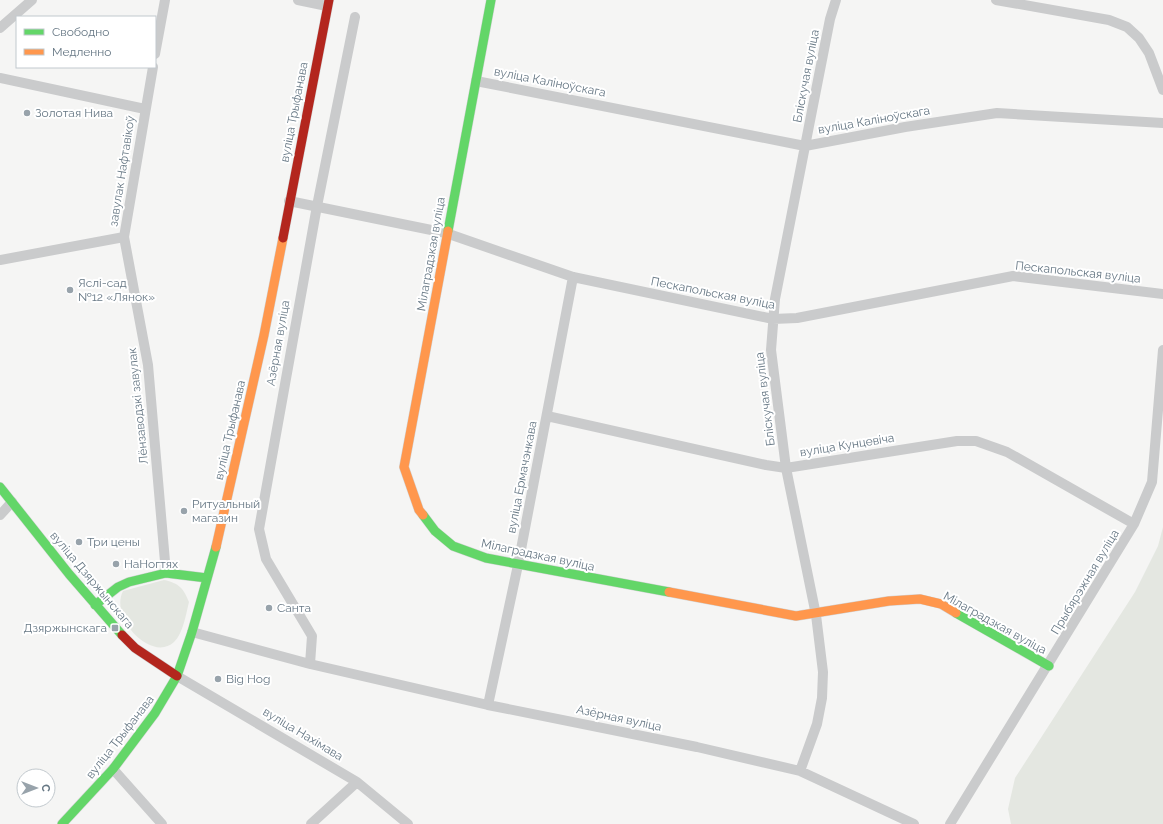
<svg xmlns="http://www.w3.org/2000/svg" width="1163" height="824" viewBox="0 0 1163 824" font-family="Raleway,sans-serif">
  <style>
    .green { fill: #e4e7e1 }
    .lines { fill: none; stroke-linecap: round; stroke-linejoin: round }
    .fast-casing { stroke: #d2d3d4; stroke-width: 10 }
    .slow-casing { stroke: #d2d3d4; stroke-width: 10 }
    .jam-casing { stroke: #d2d3d4; stroke-width: 10 }
    .street { stroke: #cacbcc; stroke-width: 10 }
    .fast { stroke: #63d668; stroke-width: 9 }
    .slow { stroke: #ff974d; stroke-width: 9 }
    .jam { stroke: #b3261e; stroke-width: 9 }
    .poi-dot { fill: #98a3ab; stroke: #fff; stroke-width: 1.5 }
    .labels { text-anchor: middle; stroke-width: 4; stroke-linejoin: round; paint-order: stroke }
    .street-label { font-size: 12px; fill: #667784; stroke: #fff }
    .poi-label { font-size: 12px; fill: #667784; stroke: #fff; text-anchor: start }
  </style>
  <rect width="100%" height="100%" fill="#f5f5f4"/>
  <!-- green -->
  <path class="green" d="M 1163,527 L 1163,824 L 1011,824 L 1008,809 L 1015,778 L 1135,592 L 1158,546 Z
    M 164,580 C 179,583 184,589 189,602 C 186,614 183,634 174,642 C 152,663 109,618 123,591 Z"/>
  <g class="lines">
    <defs>
      <path id="fast" d="M 448,231 L 491,0
        M 0,487 L 69,574 L 122,635
        M 423,515 L 435,531 L 453,546 L 486,558 L 669,592
        M 95,605 L 118,587 L 129,582 L 166,573 L 207,578
        M 956,613 L 1049,666
        M 62,824 L 113,769 L 155,713 L 177,676 L 192,632 L 216,547"/>
      <path id="slow" d="M 423,515 L 419,510 L 404,467 L 448,231
        M 216,547 L 264,335 L 283,238
        M 669,592 L 796,616 L 889,601 L 920,599 L 941,604 L 956,613"/>
      <path id="jam" d="M 283,238 L 329,0
        M 122,635 L 135,648 L 177,676"/>
    </defs>
    <!-- fast casing -->
    <use href="#fast" class="fast-casing"/>
    <!-- slow casing -->
    <use href="#slow" class="slow-casing"/>
    <!-- jam casing -->
    <use href="#jam" class="jam-casing"/>
    <!-- street -->
    <path class="street" d="M 298,0 L 327,6
      M 996,0 L 1109,20 L 1127,27 L 1139,38 L 1149,53 L 1163,90
      M 0,28 L 32,0
      M 155,54 L 165,0
      M 153,67 L 124,237 L 148,365 L 166,573
      M 0,78 L 145,109
      M 476,81 L 805,146 L 905,127 L 997,113 L 1163,123
      M 289,201 L 446,233 L 573,277 L 773,319 L 797,318 L 1013,276 L 1163,294
      M 0,260 L 124,237
      M 547,416 L 766,465 L 786,468 L 957,441 L 976,441 L 1007,452 L 1134,524
      M 0,515 L 12,502
      M 192,632 L 310,664 L 488,705 L 697,747 L 800,771 L 914,824
      M 310,664 L 312,636 L 266,559 L 259,529 L 317,206 L 355,17
      M 177,676 L 357,782 L 408,824
      M 488,705 L 518,565 L 573,277
      M 113,769 L 162,824
      M 800,771 L 817,724 L 822,698 L 823,672 L 816,615 L 786,468 L 771,350 L 775,299 L 830,19 L 836,0
      M 311,824 L 357,782
      M 950,824 L 1134,524 L 1152,482 L 1163,350"/>
    <!-- fast -->
    <use href="#fast" class="fast"/>
    <!-- slow -->
    <use href="#slow" class="slow"/>
    <!-- jam -->
    <use href="#jam" class="jam"/>
  </g>
  <!-- markers -->
  <g class="poi-dot">
    <circle cx="27" cy="113" r="4"/>
    <circle cx="70" cy="290" r="4"/>
    <circle cx="184" cy="511" r="4"/>
    <circle cx="79" cy="542" r="4"/>
    <circle cx="116" cy="564" r="4"/>
    <circle cx="269" cy="608" r="4"/>
    <rect x="111" y="624" width="8" height="8" rx="2"/>
    <circle cx="218" cy="679" r="4"/>
  </g>
  <g class="labels">
    <!-- street labels -->
    <g class="street-label">
      <text transform="translate(806 76) rotate(-79)" y="4">Бліскучая вуліца</text>
      <text transform="translate(550 82) rotate(11)" y="4">вуліца Каліноўскага</text>
      <text transform="translate(294 112) rotate(-79)" y="4">вуліца Трыфанава</text>
      <text transform="translate(874 120) rotate(-10)" y="4">вуліца Каліноўскага</text>
      <text transform="translate(122 171) rotate(-81)" y="4">завулак Нафтавікоў</text>
      <text transform="translate(431 254) rotate(-80)" y="4">Мілаградзкая вуліца</text>
      <text transform="translate(1078 272) rotate(6)" y="4">Пескапольская вуліца</text>
      <text transform="translate(713 293) rotate(11)" y="4">Пескапольская вуліца</text>
      <text transform="translate(278 343) rotate(-80)" y="4">Азёрная вуліца</text>
      <text transform="translate(765 399) rotate(-97)" y="4">Бліскучая вуліца</text>
      <text transform="translate(138 406) rotate(-96)" y="4">Лёнзаводзкі завулак</text>
      <text transform="translate(230 430) rotate(-77)" y="4">вуліца Трыфанава</text>
      <text transform="translate(847 445) rotate(-9)" y="4">вуліца Кунцевіча</text>
      <text transform="translate(522 477) rotate(-79)" y="4">вуліца Ермачэнкава</text>
      <text transform="translate(538 555) rotate(12)" y="4">Мілаградзкая вуліца</text>
      <text transform="translate(92 580) rotate(50)" y="4">вуліца Дзяржынскага</text>
      <text transform="translate(1085 582) rotate(-59)" y="4">Прыбярэжная вуліца</text>
      <text transform="translate(995 623) rotate(29)" y="4">Мілаградзкая вуліца</text>
      <text transform="translate(619 718) rotate(12)" y="4">Азёрная вуліца</text>
      <text transform="translate(303 734) rotate(31)" y="4">вуліца Нахімава</text>
      <text transform="translate(120 737) rotate(-52)" y="4">вуліца Трыфанава</text>
    </g>
    <!-- poi labels -->
    <g class="poi-label">
      <text x="35" y="117">Золотая Нива</text>
      <text x="78" y="287">Яслі-сад<tspan x="78" dy="14">№12 «Лянок»</tspan></text>
      <text x="192" y="508">Ритуальный<tspan x="192" dy="14">магазин</tspan></text>
      <text x="87" y="546">Три цены</text>
      <text x="124" y="568">НаНогтях</text>
      <text x="277" y="612">Санта</text>
      <text x="107" y="632" text-anchor="end">Дзяржынскага</text>
      <text x="226" y="683">Big Hog</text>
    </g>
  </g>
  <!-- legend -->
  <rect x="16" y="16" width="140" height="52" fill="#ffffff" stroke="#c2c9ce"/>
  <rect x="24" y="29" width="20" height="6" fill="#63d668" stroke="#c2c9ce"/>
  <text x="52" y="36" font-size="12" fill="#667784">Свободно</text>
  <rect x="24" y="49" width="20" height="6" fill="#ff974d" stroke="#c2c9ce"/>
  <text x="52" y="56" font-size="12" fill="#667784">Медленно</text>
  <!-- north arrow -->
  <g transform="translate(36 788) rotate(90)"><circle r="19" fill="#ffffff" stroke="#c2c9ce"/>
  <path d="M0-3L7 15L0 10L-7 15Z" fill="#98a3ab"/>
  <text y="-6" font-size="11" font-weight="bold" text-anchor="middle" fill="#667784">С</text>
  </g>
</svg>
